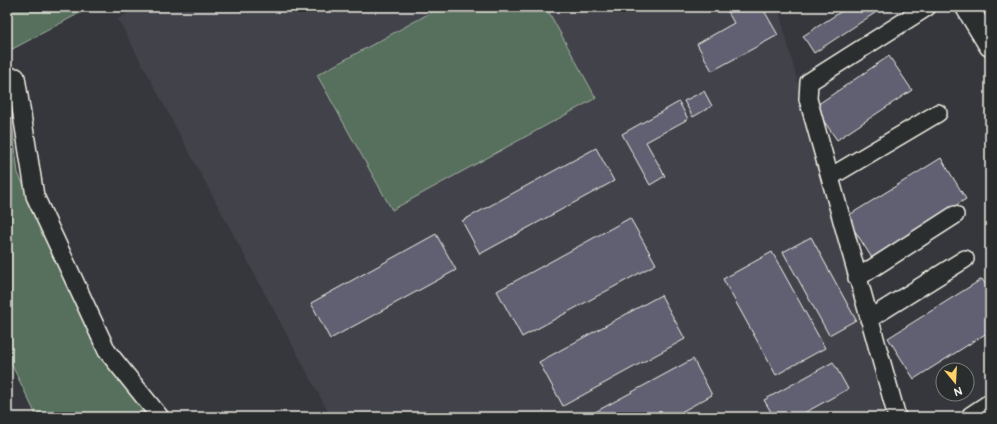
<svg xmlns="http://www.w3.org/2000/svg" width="997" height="424" viewBox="0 0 997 424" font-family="'Balsamiq Sans',sans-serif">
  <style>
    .built { fill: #42434c }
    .green { fill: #56705d; stroke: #a5b0a2 }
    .building { fill: #616072; stroke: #f4f1e8 }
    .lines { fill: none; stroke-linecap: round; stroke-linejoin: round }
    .minor-casing { stroke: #f4f1e8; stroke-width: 20 }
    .major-casing { stroke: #f4f1e8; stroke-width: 24 }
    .highway-casing { stroke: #f4f1e8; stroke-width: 25 }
    .minor { stroke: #2a2d2e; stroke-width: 17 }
    .major { stroke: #2a2d2e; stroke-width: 21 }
    .highway { stroke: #2a2d2e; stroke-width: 22 }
  </style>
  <rect width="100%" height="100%" fill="#35373c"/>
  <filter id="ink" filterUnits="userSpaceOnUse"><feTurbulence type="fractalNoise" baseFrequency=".025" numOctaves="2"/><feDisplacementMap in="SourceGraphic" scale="8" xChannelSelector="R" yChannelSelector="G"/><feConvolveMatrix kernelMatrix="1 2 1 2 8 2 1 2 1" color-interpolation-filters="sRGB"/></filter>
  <g filter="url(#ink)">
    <!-- built -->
    <path class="built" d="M 140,7 L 778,7 L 885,417 L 331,417 L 118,19 Z"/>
    <!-- green -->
    <path class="green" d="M 7,7 L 91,7 L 7,52 Z
      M 441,7 L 546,7 L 596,98 L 392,210 L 317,75 Z
      M 7,81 L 18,173 L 99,347 L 152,417 L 37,417 L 7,355 Z"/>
    <!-- building -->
    <path class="building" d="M 725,7 L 762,7 L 778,35 L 712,71 L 697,44 L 734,23 Z
      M 848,7 L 884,7 L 814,53 L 803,36 Z
      M 889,56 L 912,90 L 837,140 L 814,107 Z
      M 704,91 L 712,106 L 693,117 L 684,101 Z
      M 679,102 L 688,119 L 646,142 L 665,176 L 650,185 L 622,134 Z
      M 596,148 L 614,181 L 480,254 L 462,221 Z
      M 941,158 L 966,199 L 872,258 L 846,217 Z
      M 630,218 L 656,264 L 522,337 L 497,291 Z
      M 436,234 L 456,270 L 330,339 L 311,303 Z
      M 811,237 L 856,320 L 829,335 L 783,252 Z
      M 772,252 L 825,348 L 776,375 L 723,279 Z
      M 982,279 L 990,291 L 990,331 L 914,379 L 888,338 Z
      M 661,295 L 685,339 L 563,406 L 539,362 Z
      M 693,359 L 712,395 L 672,417 L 586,417 Z
      M 833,362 L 848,389 L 797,417 L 774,417 L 764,400 Z"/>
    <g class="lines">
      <defs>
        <path id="minor" d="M 7,77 L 16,77 L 35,196 L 107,351 L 160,417
          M 830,177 L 938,113
          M 857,278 L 955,215
          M 869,319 L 965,259
          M 897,417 L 808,99 L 809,82 L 927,7"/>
        <path id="major" d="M 972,417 L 990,405"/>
        <path id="highway" d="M 967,7 L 990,45"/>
      </defs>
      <!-- minor casing -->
      <use href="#minor" class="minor-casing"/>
      <!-- major casing -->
      <use href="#major" class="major-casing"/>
      <!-- highway casing -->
      <use href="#highway" class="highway-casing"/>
      <!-- minor -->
      <use href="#minor" class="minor"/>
      <!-- major -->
      <use href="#major" class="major"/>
      <!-- highway -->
      <use href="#highway" class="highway"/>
    </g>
  </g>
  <!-- margin -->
  <rect width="997" height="424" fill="none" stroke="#2a2d2e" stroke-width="24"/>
  <rect x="12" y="12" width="973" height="400" fill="none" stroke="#f4f1e8" stroke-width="1.5" filter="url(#ink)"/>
  <!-- north arrow -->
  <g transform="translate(955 382) rotate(162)"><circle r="19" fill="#2a2d2e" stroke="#7b7b78"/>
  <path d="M0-3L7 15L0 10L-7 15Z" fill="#ffd166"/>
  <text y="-6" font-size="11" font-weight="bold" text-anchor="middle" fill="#f4f1e8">N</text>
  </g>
</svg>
